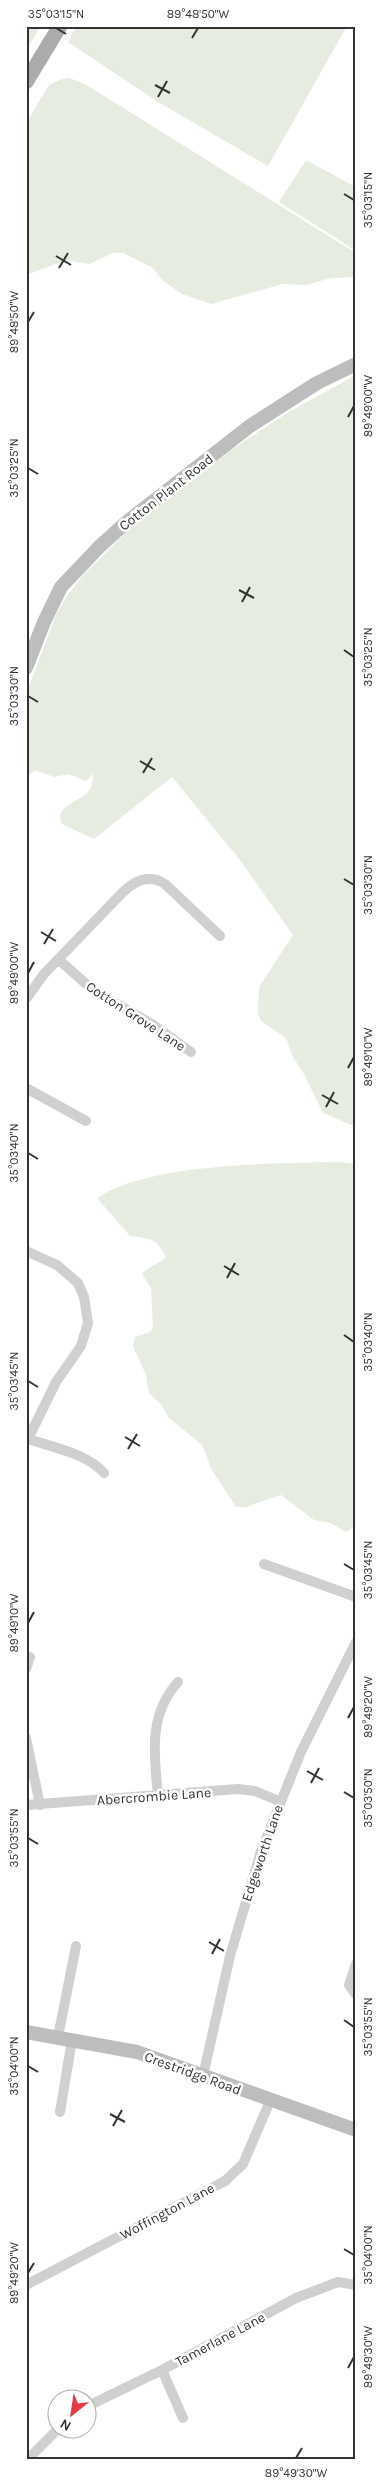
<svg xmlns="http://www.w3.org/2000/svg" width="382" height="2486" viewBox="0 0 382 2486" font-family="Karla,sans-serif">
  <style>
    .green { fill: #e6ecdf }
    .lines { fill: none; stroke-linecap: round; stroke-linejoin: round }
    .street { stroke: #d0d0d0; stroke-width: 10 }
    .secondary { stroke: #bdbdbd; stroke-width: 14 }
    .primary { stroke: #ababab; stroke-width: 15 }
    .ticks { fill: none; stroke: #333; stroke-width: 2 }
    .labels { text-anchor: middle; stroke-width: 5; stroke-linejoin: round; paint-order: stroke }
    .street-label { font-size: 14px; fill: #333; stroke: #fff }
    .neatline { fill: none; stroke: #333; stroke-width: 2 }
    .ticks-label { font-size: 12px; text-anchor: middle; fill: #333 }
  </style>
  <rect width="100%" height="100%" fill="#fff"/>
  <!-- green -->
  <path class="green" d="M 26,26 L 41,26 L 26,50 Z
    M 76,26 L 347,26 L 268,166 L 158,102 L 68,42 Z
    M 69,78 L 85,84 L 356,253 L 356,277 L 331,278 L 306,285 L 283,284 L 211,304 L 182,294 L 162,280 L 153,268 L 123,253 L 113,253 L 89,264 L 67,260 L 26,275 L 26,123 L 49,85 L 62,79 Z
    M 306,160 L 356,187 L 356,251 L 279,202 Z
    M 356,375 L 356,1127 L 323,1113 L 304,1074 L 293,1057 L 286,1038 L 261,1021 L 258,1013 L 259,987 L 293,935 L 240,860 L 172,777 L 94,839 L 62,824 C 54,806 78,802 87,793 C 92,788 93,781 93,774 L 86,781 L 69,774 L 54,777 L 35,770 L 26,778 L 26,694 L 56,615 L 66,597 L 84,574 L 133,526 L 234,448 L 287,413 Z
    M 341,1162 L 356,1164 L 356,1526 L 346,1532 L 330,1523 L 314,1520 L 281,1495 L 246,1507 L 236,1507 L 212,1470 L 202,1445 L 169,1418 L 160,1403 L 149,1393 L 146,1375 L 133,1346 L 135,1337 L 150,1332 L 153,1328 L 151,1288 L 142,1274 C 149,1266 159,1264 166,1257 C 156,1237 150,1239 130,1236 L 97,1198 C 148,1163 278,1163 341,1162 Z"/>
  <g class="lines">
    <!-- street -->
    <path class="street" d="M 58,959 L 94,991 L 152,1024 L 191,1052
      M 26,999 L 44,974 L 122,893 C 134,881 149,873 165,884 L 220,936
      M 26,1088 L 86,1121
      M 26,1251 L 57,1265 L 78,1283 L 84,1297 L 88,1323 L 81,1346 L 56,1382 L 28,1439
      M 26,1438 C 52,1448 85,1452 104,1473
      M 264,1564 L 356,1597
      M 26,1669 L 30,1657
      M 26,1738 L 40,1805
      M 158,1795 C 154,1755 148,1715 178,1682
      M 26,1805 L 238,1789 L 255,1791 L 279,1801
      M 356,1964 L 349,1985 L 356,1995
      M 58,2037 L 76,1946
      M 203,2076 L 230,1956 L 261,1851 L 301,1752 L 356,1642
      M 60,2112 L 72,2040
      M 26,2285 L 225,2181 L 243,2164 L 270,2101
      M 162,2370 L 183,2418
      M 88,2406 L 162,2370 L 296,2298 L 338,2282 L 356,2285
      M 27,2460 L 59,2428"/>
    <!-- secondary -->
    <path class="secondary" d="M 26,668 L 44,622 L 61,587 L 100,546 L 128,521 L 250,426 L 317,383 L 356,364
      M 26,2032 L 137,2052 L 356,2130"/>
    <!-- primary -->
    <path class="primary" d="M 26,82 L 60,26"/>
  </g>
  <!-- ticks -->
  <path class="ticks" d="M 56,28 L 66,34M 192,38 L 198,28M 155,85 L 170,93M 158,97 L 167,81M 344,194 L 354,200M 56,256 L 71,265M 59,268 L 68,253M 28,322 L 34,312M 348,417 L 354,406M 28,468 L 38,474M 239,590 L 254,598M 242,602 L 250,587M 344,650 L 354,657M 28,696 L 38,702M 140,761 L 155,770M 143,773 L 152,758M 344,879 L 354,885M 41,932 L 56,941M 44,944 L 53,929M 28,973 L 34,962M 348,1068 L 354,1057M 322,1095 L 338,1104M 326,1107 L 334,1092M 28,1153 L 38,1159M 224,1266 L 239,1275M 227,1278 L 235,1263M 344,1335 L 354,1342M 28,1381 L 38,1387M 125,1437 L 140,1446M 128,1449 L 137,1434M 344,1564 L 354,1570M 28,1623 L 34,1612M 348,1718 L 354,1707M 307,1771 L 323,1780M 311,1783 L 319,1768M 344,1792 L 354,1798M 28,1838 L 38,1844M 209,1942 L 224,1951M 212,1954 L 220,1939M 344,2020 L 354,2027M 28,2066 L 38,2072M 110,2114 L 125,2122M 113,2126 L 122,2110M 344,2249 L 354,2255M 28,2273 L 34,2263M 348,2368 L 354,2357M 296,2458 L 302,2448"/>
  <g class="labels">
    <!-- street labels -->
    <g class="street-label">
      <text transform="translate(166 492) rotate(-38)" y="5">Cotton Plant Road</text>
      <text transform="translate(136 1016) rotate(33)" y="5">Cotton Grove Lane</text>
      <text transform="translate(154 1796) rotate(-4)" y="5">Abercrombie Lane</text>
      <text transform="translate(262 1853) rotate(-71)" y="5">Edgeworth Lane</text>
      <text transform="translate(193 2073) rotate(20)" y="5">Crestridge Road</text>
      <text transform="translate(167 2211) rotate(-28)" y="5">Woffington Lane</text>
      <text transform="translate(220 2339) rotate(-28)" y="5">Tamerlane Lane</text>
    </g>
  </g>
  <!-- border -->
  <rect width="382" height="2486" fill="none" stroke="#ffffff" stroke-width="55"/>
  <!-- north arrow -->
  <g transform="translate(72 2414) rotate(210)"><circle r="24" fill="#ffffff" stroke="#adadad"/>
  <path d="M0-4L9 19L0 12L-9 19Z" fill="#e63946"/>
  <text y="-8" font-size="14" font-weight="bold" text-anchor="middle" fill="#333333">N</text>
  </g>
  <rect x="28" y="28" width="326" height="2430" class="neatline"/>
  <g class="ticks-label">
    <text x="56" y="18">35°03'15"N</text>
    <text x="198" y="18">89°48'50"W</text>
    <text transform="translate(368 200) rotate(-90)" y="4">35°03'15"N</text>
    <text transform="translate(14 322) rotate(-90)" y="4">89°48'50"W</text>
    <text transform="translate(368 406) rotate(-90)" y="4">89°49'00"W</text>
    <text transform="translate(14 468) rotate(-90)" y="4">35°03'25"N</text>
    <text transform="translate(368 657) rotate(-90)" y="4">35°03'25"N</text>
    <text transform="translate(14 696) rotate(-90)" y="4">35°03'30"N</text>
    <text transform="translate(368 885) rotate(-90)" y="4">35°03'30"N</text>
    <text transform="translate(14 973) rotate(-90)" y="4">89°49'00"W</text>
    <text transform="translate(368 1057) rotate(-90)" y="4">89°49'10"W</text>
    <text transform="translate(14 1153) rotate(-90)" y="4">35°03'40"N</text>
    <text transform="translate(368 1342) rotate(-90)" y="4">35°03'40"N</text>
    <text transform="translate(14 1381) rotate(-90)" y="4">35°03'45"N</text>
    <text transform="translate(368 1570) rotate(-90)" y="4">35°03'45"N</text>
    <text transform="translate(14 1623) rotate(-90)" y="4">89°49'10"W</text>
    <text transform="translate(368 1707) rotate(-90)" y="4">89°49'20"W</text>
    <text transform="translate(368 1798) rotate(-90)" y="4">35°03'50"N</text>
    <text transform="translate(14 1838) rotate(-90)" y="4">35°03'55"N</text>
    <text transform="translate(368 2027) rotate(-90)" y="4">35°03'55"N</text>
    <text transform="translate(14 2066) rotate(-90)" y="4">35°04'00"N</text>
    <text transform="translate(368 2255) rotate(-90)" y="4">35°04'00"N</text>
    <text transform="translate(14 2273) rotate(-90)" y="4">89°49'20"W</text>
    <text transform="translate(368 2357) rotate(-90)" y="4">89°49'30"W</text>
    <text x="296" y="2477">89°49'30"W</text>
  </g>
</svg>
